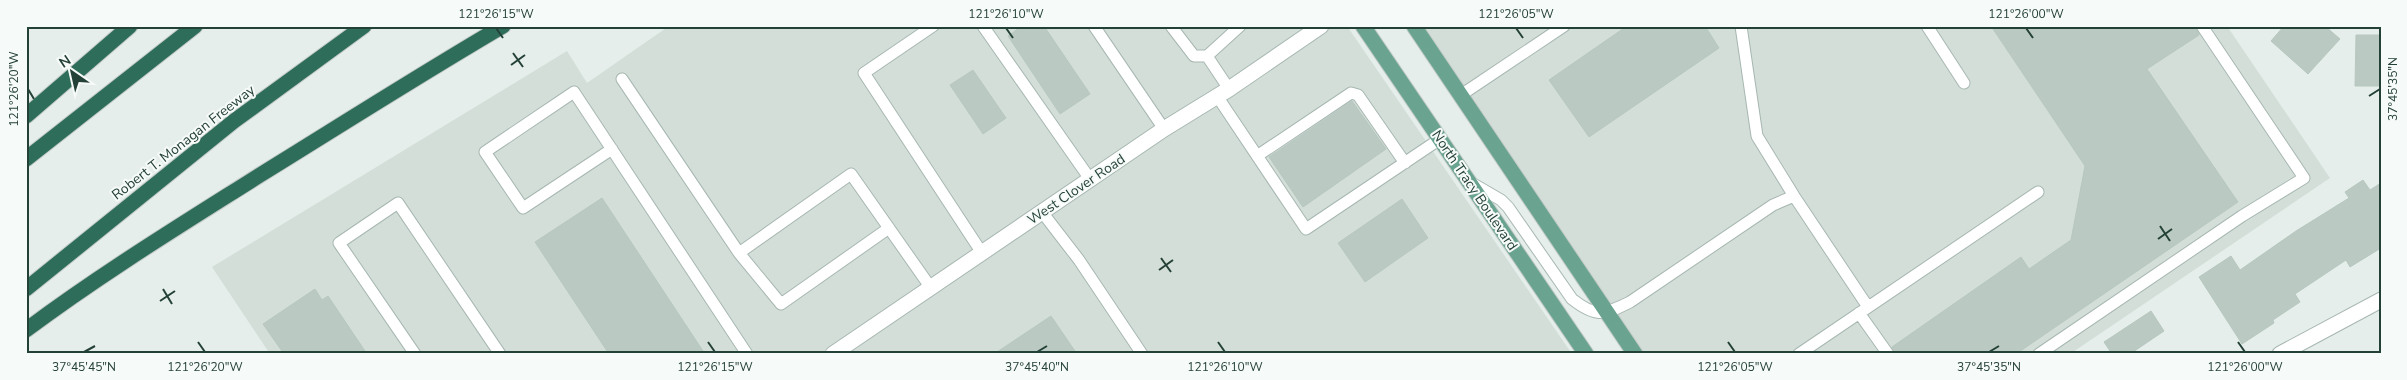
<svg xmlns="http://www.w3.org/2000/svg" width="2407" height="380" viewBox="0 0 2407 380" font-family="'Nunito Sans',sans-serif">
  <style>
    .built { fill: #d3ded8 }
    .building { fill: #bac9c2; stroke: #b7c8c0 }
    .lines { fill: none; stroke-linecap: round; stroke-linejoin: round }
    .service-casing { stroke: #a7b7b1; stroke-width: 13 }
    .minor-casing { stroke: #a7b7b1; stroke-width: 17 }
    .tertiary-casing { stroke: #a7b7b1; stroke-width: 17 }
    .primary-casing { stroke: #c2cac7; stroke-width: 17 }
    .motorway-casing { stroke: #c2cac7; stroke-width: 17 }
    .service { stroke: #fff; stroke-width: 11 }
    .minor { stroke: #fff; stroke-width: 15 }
    .tertiary { stroke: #fff; stroke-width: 15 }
    .primary { stroke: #6aa490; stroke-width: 15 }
    .motorway { stroke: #2f6d5b; stroke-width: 15 }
    .ticks { fill: none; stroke: #244137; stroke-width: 2 }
    .labels { text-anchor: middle; stroke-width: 4; stroke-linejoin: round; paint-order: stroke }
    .street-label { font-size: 14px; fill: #244137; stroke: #f6faf8 }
    .neatline { fill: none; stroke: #244137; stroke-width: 2 }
    .ticks-label { font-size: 12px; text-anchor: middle; fill: #244137 }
  </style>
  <rect width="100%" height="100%" fill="#e5eeea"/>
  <!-- built -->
  <path class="built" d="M 669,26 L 1347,26 L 1572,354 L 270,354 L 212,267 L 567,51 L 587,83 Z
    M 1423,26 L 2227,26 L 2330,178 L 2070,354 L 1644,354 Z"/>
  <!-- building -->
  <path class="building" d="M 1022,26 L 1044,26 L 1090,94 L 1060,114 L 1008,36 Z
    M 1627,26 L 1705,26 L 1719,48 L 1589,137 L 1549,80 Z
    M 1991,26 L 2195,26 L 2199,35 L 2147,69 L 2238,202 L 2016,354 L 1895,354 L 1892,347 L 2021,257 L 2029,269 L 2071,240 L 2085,166 Z
    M 2284,26 L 2325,26 L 2340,39 L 2308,74 L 2271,41 Z
    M 2356,35 L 2381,35 L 2381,86 L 2355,86 Z
    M 973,70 L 1006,118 L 983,134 L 950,85 Z
    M 1352,101 L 1386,149 L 1303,207 L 1269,157 Z
    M 2363,180 L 2370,190 L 2381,183 L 2381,248 L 2350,267 L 2346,260 L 2295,294 L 2300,302 L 2273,320 L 2274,323 L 2242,344 L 2199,277 L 2231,256 L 2240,270 L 2296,231 L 2349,198 L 2345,192 Z
    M 602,198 L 705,354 L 609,354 L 535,242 Z
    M 1402,199 L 1428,238 L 1365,282 L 1338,243 Z
    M 315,289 L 322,300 L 328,296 L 367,354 L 284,354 L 263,324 Z
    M 2151,311 L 2164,331 L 2130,354 L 2112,354 L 2104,342 Z
    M 1051,316 L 1077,354 L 994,354 Z"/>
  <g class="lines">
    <defs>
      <path id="service" d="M 933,26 L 864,73 L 982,253
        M 983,26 L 1090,179
        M 1094,26 L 1164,129
        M 1171,26 L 1194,56 L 1207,56 L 1229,89
        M 1741,26 L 1757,136 L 1794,196 L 1868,307
        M 1927,26 L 1964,83
        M 1207,56 L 1240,26
        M 622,79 L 739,253 L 851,174 L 931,288
        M 1461,95 L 1564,26
        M 1217,96 L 1306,229 L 1440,139
        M 612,149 L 523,208 L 485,152 L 574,92 L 747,354
        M 1257,156 L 1351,93 L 1358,95 L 1405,163
        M 1470,182 L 1501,200 L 1508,207 L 1572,299 C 1596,318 1604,315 1630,302 L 1773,205 L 1794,196
        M 1042,212 L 1079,260 L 1142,354
        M 739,253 L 781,304 L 889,228
        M 1859,313 L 1888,354
        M 415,354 L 339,243 L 398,203 L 500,354
        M 1799,354 L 2038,192
        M 2039,354 L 2242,216 L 2304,178 L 2202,26"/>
      <path id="minor" d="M 2280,354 L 2381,300"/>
      <path id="tertiary" d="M 833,354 L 1164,129 L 1229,89 L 1321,26"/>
      <path id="primary" d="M 1363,26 L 1586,354
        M 1414,26 L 1635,354"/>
      <path id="motorway" d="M 26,116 L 130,26
        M 26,159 L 195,26
        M 26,289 L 234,121 L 364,26
        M 26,330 C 101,274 181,225 260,175 C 341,125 421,74 503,26"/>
    </defs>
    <!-- service casing -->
    <use href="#service" class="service-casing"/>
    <!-- minor casing -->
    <use href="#minor" class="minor-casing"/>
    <!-- tertiary casing -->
    <use href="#tertiary" class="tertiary-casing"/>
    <!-- primary casing -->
    <use href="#primary" class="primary-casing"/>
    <!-- motorway casing -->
    <use href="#motorway" class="motorway-casing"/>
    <!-- service -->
    <use href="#service" class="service"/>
    <!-- minor -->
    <use href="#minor" class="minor"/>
    <!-- tertiary -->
    <use href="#tertiary" class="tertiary"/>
    <!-- primary -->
    <use href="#primary" class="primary"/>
    <!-- motorway -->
    <use href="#motorway" class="motorway"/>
  </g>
  <!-- ticks -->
  <path class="ticks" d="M 496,28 L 503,38M 1006,28 L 1013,38M 1516,28 L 1523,38M 2026,28 L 2033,38M 513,53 L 523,67M 511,65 L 525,55M 28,89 L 34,99M 2369,96 L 2380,89M 2160,226 L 2170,241M 2158,239 L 2172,229M 1161,258 L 1171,272M 1159,270 L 1173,260M 163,289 L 172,304M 160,301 L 175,291M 198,342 L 205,352M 708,342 L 715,352M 1218,342 L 1225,352M 1728,342 L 1735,352M 2238,342 L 2245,352M 84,352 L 95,346M 1037,352 L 1047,346M 1989,352 L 1999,346"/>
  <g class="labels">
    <!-- street labels -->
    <g class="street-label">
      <text transform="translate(183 142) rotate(-38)" y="5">Robert T. Monagan Freeway</text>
      <text transform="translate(1076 189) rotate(-34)" y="5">West Clover Road</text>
      <text transform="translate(1475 190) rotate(56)" y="5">North Tracy Boulevard</text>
    </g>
  </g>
  <!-- border -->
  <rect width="2407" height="380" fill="none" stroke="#f6faf8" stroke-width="55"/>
  <!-- north arrow -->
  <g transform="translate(72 72) rotate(326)" stroke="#f6faf8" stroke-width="4" paint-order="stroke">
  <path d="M0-4L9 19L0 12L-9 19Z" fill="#244137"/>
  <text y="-8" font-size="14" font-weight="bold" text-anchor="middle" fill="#244137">N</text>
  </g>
  <rect x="28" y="28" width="2352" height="324" class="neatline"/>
  <g class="ticks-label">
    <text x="496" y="18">121°26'15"W</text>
    <text x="1006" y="18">121°26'10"W</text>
    <text x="1516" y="18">121°26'05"W</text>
    <text x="2026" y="18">121°26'00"W</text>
    <text transform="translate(14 89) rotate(-90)" y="4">121°26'20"W</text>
    <text transform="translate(2393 89) rotate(-90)" y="4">37°45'35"N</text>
    <text x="84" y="371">37°45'45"N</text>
    <text x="205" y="371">121°26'20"W</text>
    <text x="715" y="371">121°26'15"W</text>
    <text x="1037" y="371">37°45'40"N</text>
    <text x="1225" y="371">121°26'10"W</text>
    <text x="1735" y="371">121°26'05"W</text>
    <text x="1989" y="371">37°45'35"N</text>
    <text x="2245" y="371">121°26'00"W</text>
  </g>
</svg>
